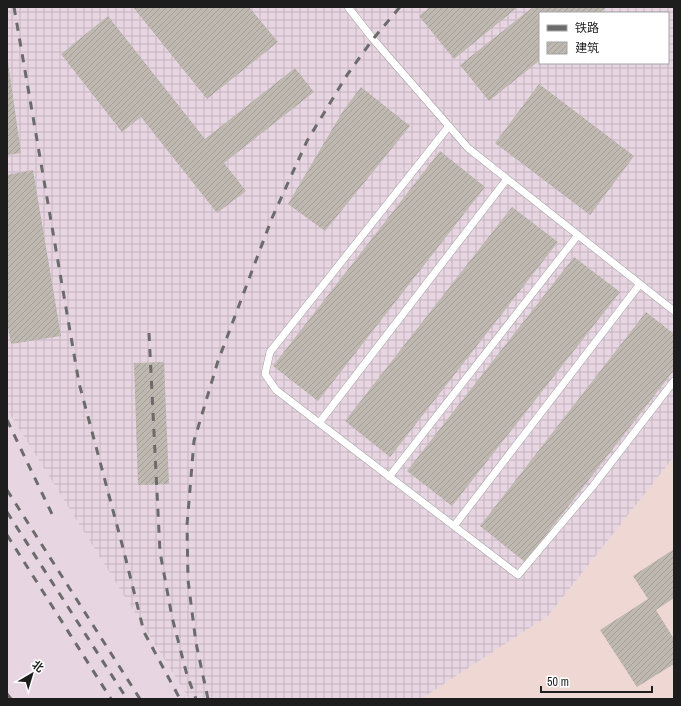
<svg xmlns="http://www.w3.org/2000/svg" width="681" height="706" viewBox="0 0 681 706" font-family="'Archivo Narrow','Noto Sans SC',sans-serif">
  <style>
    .commercial { fill: #efd7d3 }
    .industrial { fill: url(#industrial-grid); fill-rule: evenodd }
    .railway { fill: #e7d5e2 }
    .building { fill: url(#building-hatch) }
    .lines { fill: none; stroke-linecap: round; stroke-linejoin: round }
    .service-casing { stroke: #a4a4a4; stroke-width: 8 }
    .service { stroke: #fff; stroke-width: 7 }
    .rail { stroke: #6b6b6b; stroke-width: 3; stroke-dasharray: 8 8; stroke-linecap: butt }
  </style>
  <defs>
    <pattern id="industrial-grid" width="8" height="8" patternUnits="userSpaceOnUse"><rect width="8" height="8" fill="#e7d5e2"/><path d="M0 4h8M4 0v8" fill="none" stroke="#c6b6c1"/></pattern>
    <pattern id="building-hatch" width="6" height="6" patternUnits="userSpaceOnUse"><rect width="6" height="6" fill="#beb8b0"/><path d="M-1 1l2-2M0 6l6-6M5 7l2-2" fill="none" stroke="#a39e97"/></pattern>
  </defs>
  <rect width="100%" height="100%" fill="#eeebe3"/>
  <!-- commercial -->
  <path class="commercial" d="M 674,457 L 674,699 L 421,699 L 548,616 Z"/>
  <!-- industrial -->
  <path class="industrial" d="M 7,7 L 674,7 L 674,457 L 548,616 L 421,699 L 189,699 L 7,410 ZM 540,13 L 668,13 L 668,63 L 540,63 Z"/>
  <!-- railway -->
  <path class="railway" d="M 7,410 L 189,699 L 7,699 Z"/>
  <!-- building -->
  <path class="building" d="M 133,7 L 249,7 L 278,42 L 207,99 Z
    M 430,7 L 518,7 L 454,59 L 419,16 Z
    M 533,7 L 607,7 L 599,13 L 540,13 L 540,60 L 489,101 L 460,65 Z
    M 108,16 L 205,139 L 295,68 L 314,92 L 224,163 L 246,191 L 217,213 L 141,117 L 122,132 L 61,54 Z
    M 7,62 L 8,62 L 21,153 L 7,155 Z
    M 539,84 L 634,156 L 590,215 L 495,143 Z
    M 361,87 L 410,126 L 325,231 L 288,204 L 343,111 Z
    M 440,151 L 485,187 L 318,401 L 273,366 Z
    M 33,170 L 61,336 L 11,344 L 7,322 L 7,175 Z
    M 512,207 L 558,242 L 390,457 L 345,421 Z
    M 574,257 L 620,292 L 452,506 L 407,471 Z
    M 646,312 L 674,334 L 674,370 L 525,562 L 480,526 Z
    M 164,362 L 169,484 L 138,485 L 134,363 Z
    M 674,549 L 674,598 L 656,610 L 674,639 L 674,664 L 637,687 L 600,630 L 648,599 L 633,576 Z"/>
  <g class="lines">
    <defs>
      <path id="service" d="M 348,7 L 373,39 L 468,148 L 674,311
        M 449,126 L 270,352 L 265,374 L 276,390 L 518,575 L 593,486 L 674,381
        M 319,423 L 507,179
        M 389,477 L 578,235
        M 454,526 L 640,284"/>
    </defs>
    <!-- service casing -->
    <use href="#service" class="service-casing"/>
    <!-- service -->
    <use href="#service" class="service"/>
    <!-- rail -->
    <path class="rail" d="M 14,7 L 79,383 L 123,548 L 144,632 L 180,699
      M 149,333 L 160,552 L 172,617 L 187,675 L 196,699
      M 7,420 L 52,514
      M 7,490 L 140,699
      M 7,512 L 127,699
      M 7,535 L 111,699
      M 7,694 L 11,699
      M 208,699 L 196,643 L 188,580 L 187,525 L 194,441 L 218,361 L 272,218 L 307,141 L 347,75 L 373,39 L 400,7"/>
  </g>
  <!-- border -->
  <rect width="681" height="706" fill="none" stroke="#1d1d1d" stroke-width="16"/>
  <!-- legend -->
  <rect x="539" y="12" width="130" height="52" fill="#ffffff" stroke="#a5a5a5"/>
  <rect x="547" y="25" width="20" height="6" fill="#6b6b6b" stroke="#a5a5a5"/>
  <text x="575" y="32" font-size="12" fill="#1d1d1d">铁路</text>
  <rect x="547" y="42" width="20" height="12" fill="url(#building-hatch)" stroke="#a5a5a5"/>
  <text x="575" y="52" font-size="12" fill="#1d1d1d">建筑</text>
  <!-- north arrow -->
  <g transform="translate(32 674) rotate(38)" stroke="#ffffff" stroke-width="3" paint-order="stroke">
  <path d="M0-3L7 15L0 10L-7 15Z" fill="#1d1d1d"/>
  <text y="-6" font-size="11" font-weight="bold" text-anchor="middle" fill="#1d1d1d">北</text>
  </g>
  <!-- scale -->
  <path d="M541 686v6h111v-6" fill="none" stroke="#1d1d1d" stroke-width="2"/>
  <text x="547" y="686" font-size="12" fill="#1d1d1d" stroke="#ffffff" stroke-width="3" paint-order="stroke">50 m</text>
</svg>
